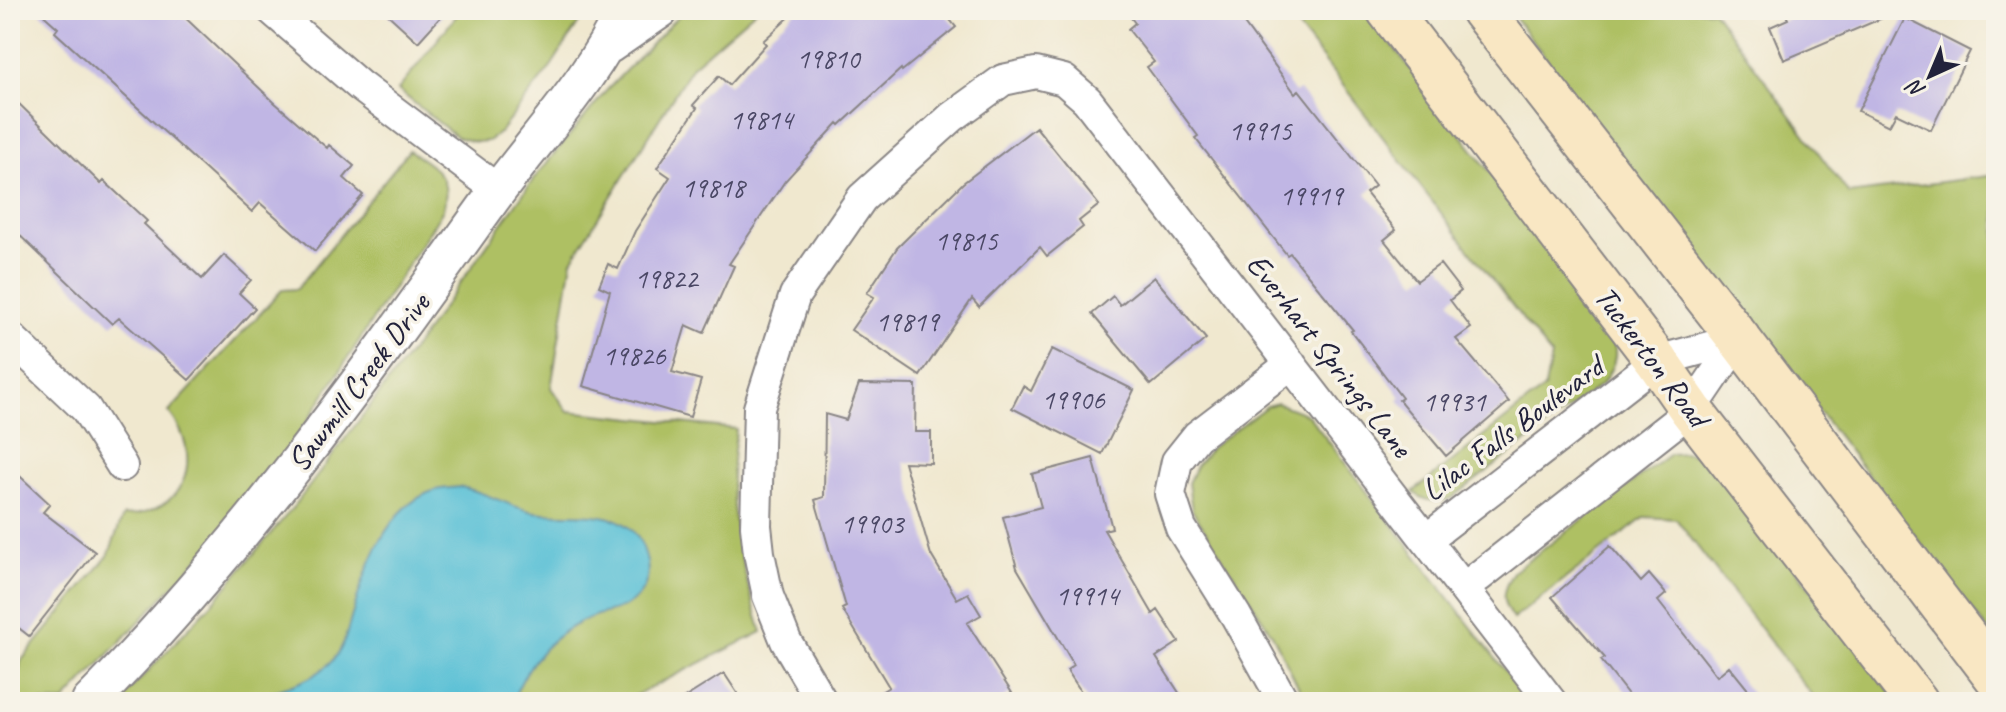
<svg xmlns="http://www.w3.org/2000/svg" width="2006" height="712" viewBox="0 0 2006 712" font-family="Caveat,sans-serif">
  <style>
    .green { fill: #aec063; stroke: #68714f; stroke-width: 2 }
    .water { fill: #57bfd5; stroke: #3c7088; stroke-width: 2 }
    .building { fill: #c0b6e4 }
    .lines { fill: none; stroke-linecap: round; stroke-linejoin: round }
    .minor-casing { stroke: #898585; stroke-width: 34 }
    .tertiary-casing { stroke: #898585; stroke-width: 40 }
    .secondary-casing { stroke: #898585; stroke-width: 46 }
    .minor { stroke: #fff; stroke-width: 30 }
    .tertiary { stroke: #fff; stroke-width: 36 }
    .secondary { stroke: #f9e7c3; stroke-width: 42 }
    .labels { text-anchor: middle; stroke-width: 7; stroke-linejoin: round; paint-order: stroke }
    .number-label { font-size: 28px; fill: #4a4765 }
    .street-label { font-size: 32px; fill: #22223b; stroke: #f7f3e8 }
  </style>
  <rect width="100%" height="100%" fill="#f7f3e8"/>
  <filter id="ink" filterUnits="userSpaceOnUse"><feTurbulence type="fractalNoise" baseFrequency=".0125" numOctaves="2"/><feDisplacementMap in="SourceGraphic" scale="16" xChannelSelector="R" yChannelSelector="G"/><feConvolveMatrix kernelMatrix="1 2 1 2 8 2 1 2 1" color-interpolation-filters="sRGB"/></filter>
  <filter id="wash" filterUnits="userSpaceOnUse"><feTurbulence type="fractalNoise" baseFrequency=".006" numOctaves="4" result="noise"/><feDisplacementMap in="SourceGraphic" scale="32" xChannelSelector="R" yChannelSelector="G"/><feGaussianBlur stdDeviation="1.8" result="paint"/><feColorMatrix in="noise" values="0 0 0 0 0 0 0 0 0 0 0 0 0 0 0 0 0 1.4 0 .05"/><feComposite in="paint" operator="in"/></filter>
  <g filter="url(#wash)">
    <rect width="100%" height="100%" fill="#f0e8cf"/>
    <!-- green -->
    <path class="green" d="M 461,10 L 587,10 L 550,68 L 500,132 L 488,141 L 475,142 L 457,137 L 398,90 Z
      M 684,10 L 756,10 L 692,66 L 572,260 L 551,388 L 568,411 L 736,429 C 735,445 732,462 732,479 C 732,531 746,582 762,632 L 622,702 L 119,702 L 215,600 L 295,505 L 422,337 L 535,177 L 607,90 Z
      M 1285,10 L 1365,10 L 1611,329 C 1618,355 1617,361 1603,383 L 1452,498 C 1437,503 1426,502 1413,492 L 1545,388 L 1551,356 Z
      M 1509,10 L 1713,10 L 1849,194 L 1996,175 L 1996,641 Z
      M 409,150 C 434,168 453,175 443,210 L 296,439 L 201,556 L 64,702 L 10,702 L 10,686 L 17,681 L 21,661 L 108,556 L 123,516 C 185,513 206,460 169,412 L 282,290 L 297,289 Z
      M 1277,403 L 1308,415 L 1529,702 L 1306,702 L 1272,634 L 1192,510 L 1188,483 L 1196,466 L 1212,447 L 1267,406 Z
      M 1687,453 L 1713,462 L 1898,702 L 1817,702 L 1676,519 L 1645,517 L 1513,619 C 1499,600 1502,591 1513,572 L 1670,454 Z"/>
    <!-- water -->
    <path class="water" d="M 461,487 C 485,492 506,505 530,511 C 575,521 635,497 647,562 C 650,580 643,594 629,604 C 619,611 605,612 594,616 C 551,633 529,660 512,702 L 242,702 C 270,691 309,685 331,662 C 345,648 347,630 353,612 C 366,568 386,505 436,490 C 444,488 453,488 461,487 Z"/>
    <g id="blocks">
      <!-- building -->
      <path class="building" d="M 38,10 L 177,10 L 274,102 L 327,148 L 329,145 L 354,166 L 344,178 L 363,195 L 315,251 L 260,203 L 252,212 L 55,32 L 58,28 Z
        M 383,10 L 447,10 L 418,42 Z
        M 797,10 L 942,10 L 956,27 L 902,71 L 901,69 L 840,125 L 838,123 L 785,181 L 729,264 L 734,266 L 704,333 L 686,325 L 672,372 L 701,380 L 690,417 L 583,386 L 610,291 L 599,286 L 608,264 L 618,269 L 635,231 L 670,177 L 657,168 L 697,108 L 693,105 L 719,76 L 729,85 L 766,44 L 763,41 Z
        M 1125,10 L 1234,10 L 1295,93 L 1299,90 L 1375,186 L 1366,193 L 1396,230 L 1384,240 L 1417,281 L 1440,264 L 1461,291 L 1450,300 L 1471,328 L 1456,339 L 1509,402 L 1446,456 L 1399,400 L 1402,398 L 1351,331 L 1353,330 L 1290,253 L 1287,255 L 1195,138 L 1198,136 L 1147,67 L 1154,62 L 1128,29 L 1135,23 Z
        M 1784,10 L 1901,10 L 1784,60 L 1770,27 L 1788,19 Z
        M 1905,18 L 1970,51 L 1931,130 L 1896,113 L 1889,126 L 1858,111 Z
        M 10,95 L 101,184 L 104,181 L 147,221 L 144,224 L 202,279 L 224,255 L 251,280 L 239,293 L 255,308 L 189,380 L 119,318 L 112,324 L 10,226 Z
        M 1036,127 L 1099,205 L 1079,221 L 1083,227 L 1047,256 L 1040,247 L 979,307 L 972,299 L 920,376 L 851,330 L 874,297 L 867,293 L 897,248 L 963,183 Z
        M 1154,277 L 1206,339 L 1151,385 L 1092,314 L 1113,296 L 1120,305 Z
        M 1052,349 L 1134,390 L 1102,454 L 1012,408 L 1023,386 L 1031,391 Z
        M 859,384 L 916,385 L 915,432 L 931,432 L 931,463 L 904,462 L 931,555 L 957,599 L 968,593 L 981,615 L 967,623 L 1012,693 L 998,702 L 865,702 L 889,687 L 842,609 L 846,607 L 815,500 L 824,497 L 825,414 L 846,420 Z
        M 1093,458 L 1112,528 L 1104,530 L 1153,614 L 1158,610 L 1179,642 L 1156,657 L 1185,702 L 1088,702 L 1067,670 L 1074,665 L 1017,568 L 1003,517 L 1041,507 L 1032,474 Z
        M 10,467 L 50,504 L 43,512 L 95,552 L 29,636 L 10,621 Z
        M 1610,546 L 1641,582 L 1649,574 L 1666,594 L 1658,601 L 1717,676 L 1729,666 L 1758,702 L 1634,702 L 1601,660 L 1605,658 L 1552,597 Z
        M 724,673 L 743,702 L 678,702 Z"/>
    </g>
  </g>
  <g filter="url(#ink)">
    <use href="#blocks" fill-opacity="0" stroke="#898585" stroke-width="2"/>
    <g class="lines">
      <defs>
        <path id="minor" d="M 272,10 L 360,86 L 498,190
          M 10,337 L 86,409 L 122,466
          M 1427,539 L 1657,361 L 1739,339
          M 1464,588 L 1691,410 L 1739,339
          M 822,702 L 786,641 L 768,596 L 759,553 L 756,526 L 759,408 L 795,295 L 862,198 L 952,117 L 1003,80 L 1036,73 L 1064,80 L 1087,100 L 1551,702
          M 1284,702 L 1236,616 L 1181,528 L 1170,494 L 1177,461 L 1197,436 L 1291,364"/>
        <path id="tertiary" d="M 609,45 L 660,10
          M 90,702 C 240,550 364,377 488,204 C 534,140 592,81 624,10"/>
        <path id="secondary" d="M 1388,10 L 1657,361 L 1691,410 L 1917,702
          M 1482,10 L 1739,339 L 1996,677"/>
      </defs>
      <!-- minor casing -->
      <use href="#minor" class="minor-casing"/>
      <!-- tertiary casing -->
      <use href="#tertiary" class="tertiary-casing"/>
      <!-- secondary casing -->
      <use href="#secondary" class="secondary-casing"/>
      <!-- minor -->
      <use href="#minor" class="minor"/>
      <!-- tertiary -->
      <use href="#tertiary" class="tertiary"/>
      <!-- secondary -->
      <use href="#secondary" class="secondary"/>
    </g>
  </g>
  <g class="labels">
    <!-- number labels -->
    <g class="number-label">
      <text x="828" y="68">19810</text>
      <text x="761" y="129">19814</text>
      <text x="1260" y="140">19915</text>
      <text x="713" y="197">19818</text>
      <text x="1311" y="205">19919</text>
      <text x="966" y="250">19815</text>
      <text x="666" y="288">19822</text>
      <text x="907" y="331">19819</text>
      <text x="634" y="365">19826</text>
      <text x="1073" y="409">19906</text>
      <text x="1454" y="411">19931</text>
      <text x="872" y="533">19903</text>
      <text x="1087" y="605">19914</text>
    </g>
    <!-- street labels -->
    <g class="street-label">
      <text transform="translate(1330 355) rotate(52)" y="11">Everhart Springs Lane</text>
      <text transform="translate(1652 356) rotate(53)" y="11">Tuckerton Road</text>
      <text transform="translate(358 382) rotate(-53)" y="11">Sawmill Creek Drive</text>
      <text transform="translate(1512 428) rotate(-37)" y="11">Lilac Falls Boulevard</text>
    </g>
  </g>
  <!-- margin -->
  <rect width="2006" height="712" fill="none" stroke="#f7f3e8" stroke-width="40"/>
  <!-- north arrow -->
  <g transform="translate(1930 76) rotate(224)" stroke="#f7f3e8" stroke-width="6" paint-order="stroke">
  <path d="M0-6L14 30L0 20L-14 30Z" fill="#22223b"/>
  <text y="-12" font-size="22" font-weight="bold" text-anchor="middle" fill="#22223b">N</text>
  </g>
</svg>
